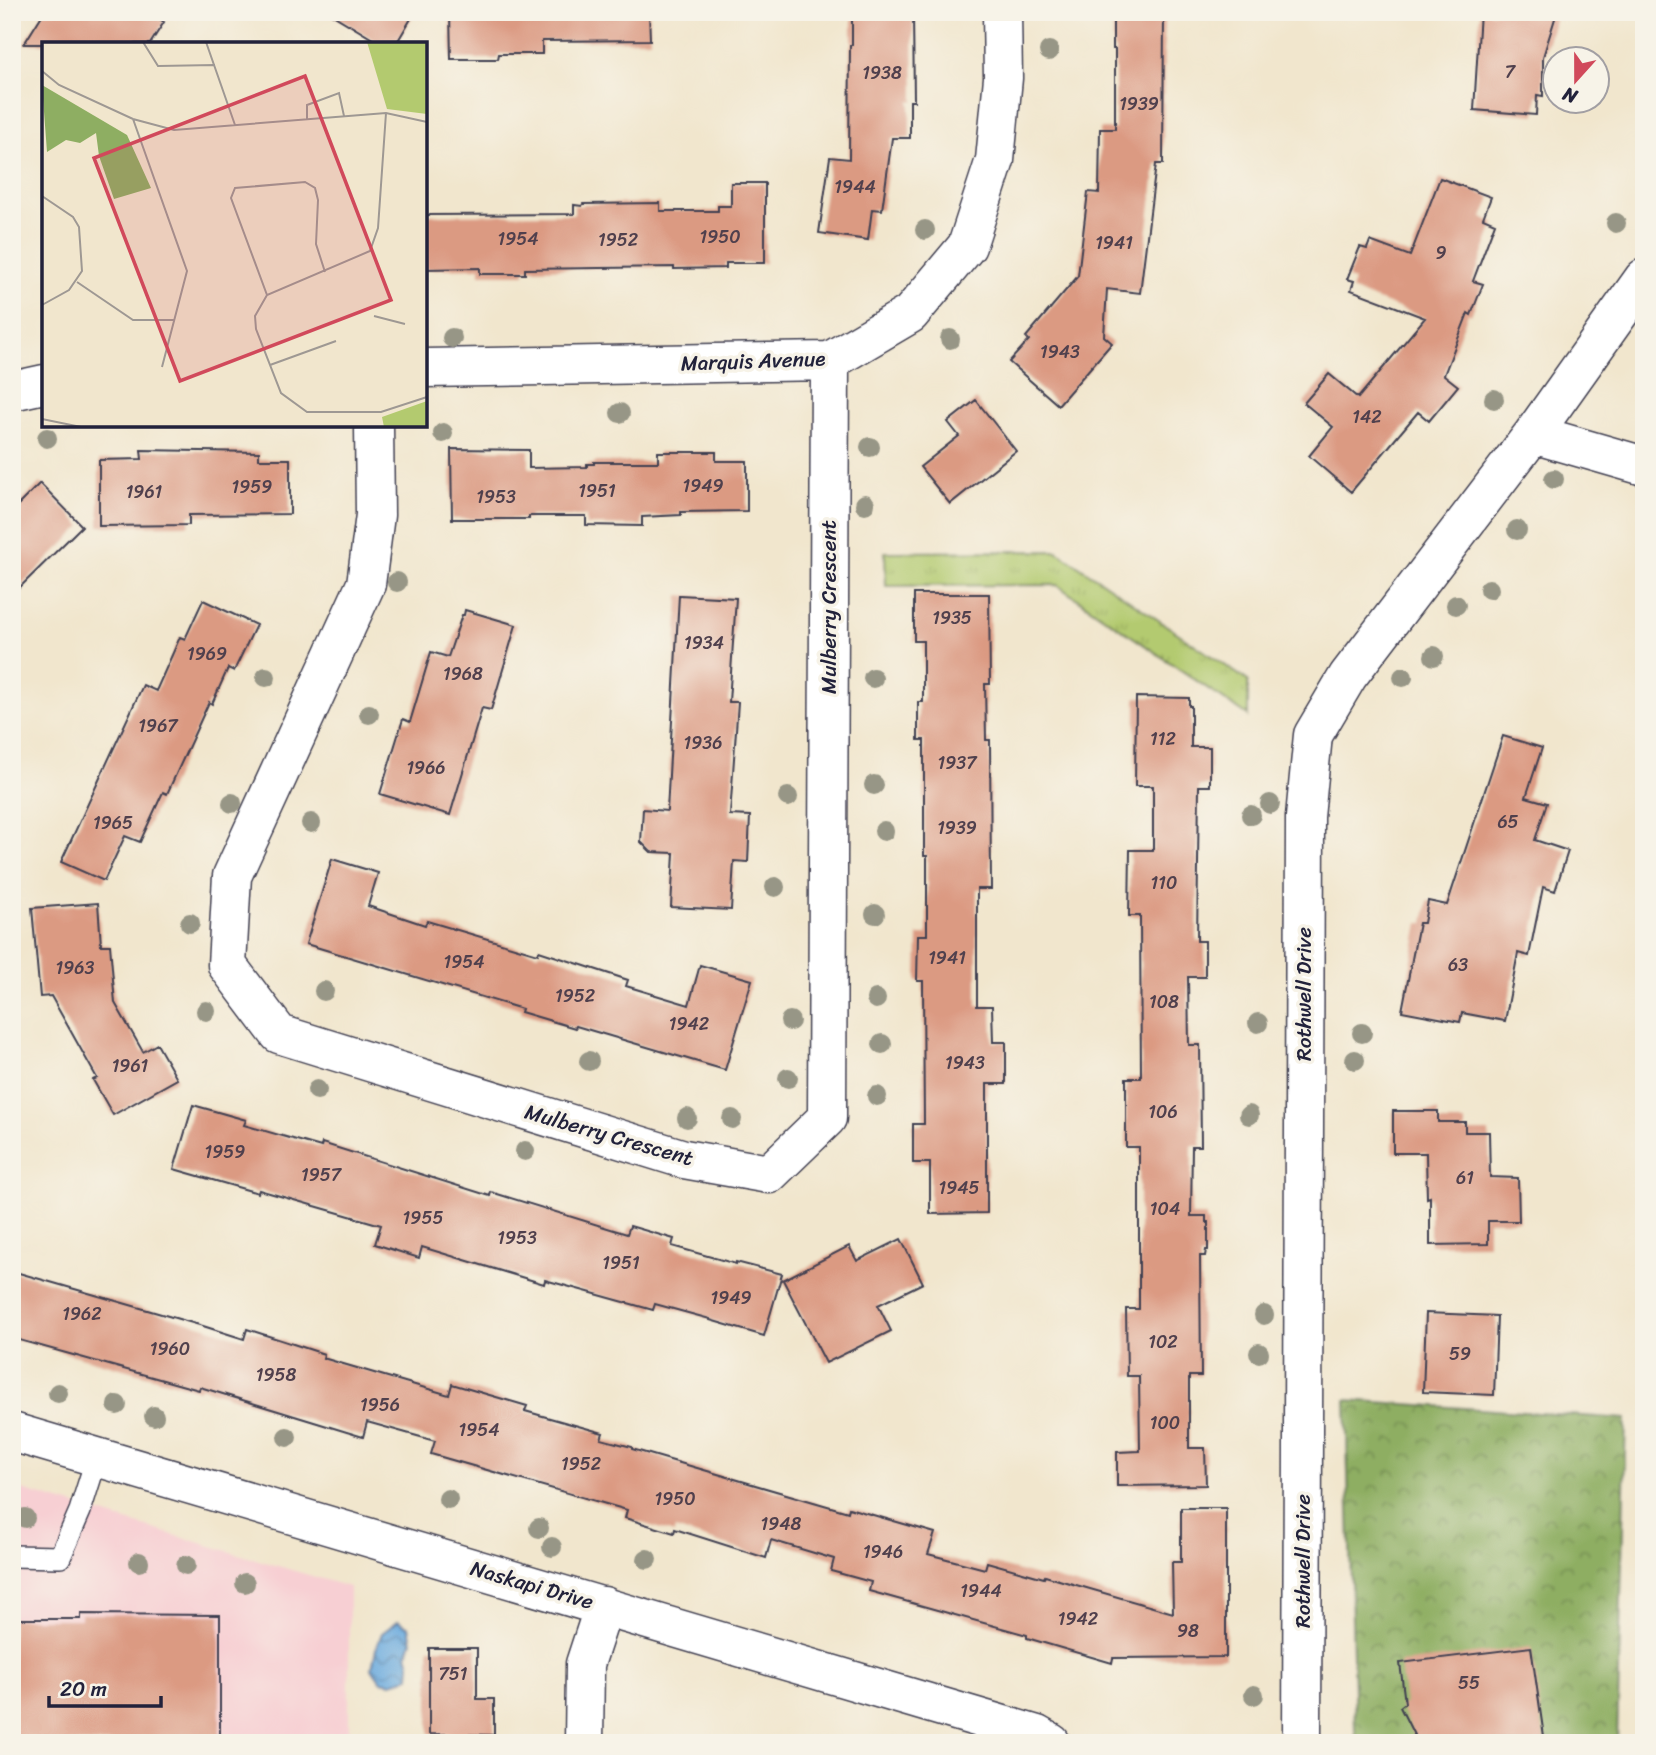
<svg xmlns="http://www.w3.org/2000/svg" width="1656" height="1755" viewBox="0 0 1656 1755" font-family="Sriracha,sans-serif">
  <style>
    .built { fill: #f7cfd3 }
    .grass { fill: url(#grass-tufts); stroke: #6a7655; stroke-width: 2 }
    .forest { fill: url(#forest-crowns); stroke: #58684e; stroke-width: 2 }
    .water { fill: url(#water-waves); stroke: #46668c; stroke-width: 2 }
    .building { fill: #db9a82 }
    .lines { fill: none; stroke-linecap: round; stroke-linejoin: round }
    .lane-casing { stroke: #413f51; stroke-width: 24 }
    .street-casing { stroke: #413f51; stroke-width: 41 }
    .lane { stroke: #fff; stroke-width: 21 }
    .street { stroke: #fff; stroke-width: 38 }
    .tree { fill: #979686 }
    .labels { text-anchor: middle; stroke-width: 7; stroke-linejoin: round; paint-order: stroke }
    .number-label { font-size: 18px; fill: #50404d }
    .street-label { font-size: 21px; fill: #22223b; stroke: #f7f3e8 }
    .inset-road { fill: none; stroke: #9e9893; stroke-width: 2 }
    .view { fill: #d1495b; fill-opacity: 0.15; stroke: #d1495b; stroke-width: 3.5 }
    .inset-edge { fill: none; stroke: #22223b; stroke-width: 3.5 }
  </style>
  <defs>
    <pattern id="grass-tufts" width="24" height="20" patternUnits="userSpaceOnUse" patternTransform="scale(1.75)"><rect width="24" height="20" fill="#b3ca6f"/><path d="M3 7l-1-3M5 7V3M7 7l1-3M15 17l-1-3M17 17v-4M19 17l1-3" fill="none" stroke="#9aad61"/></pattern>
    <pattern id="forest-crowns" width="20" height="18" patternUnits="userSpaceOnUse" patternTransform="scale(1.75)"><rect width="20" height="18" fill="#8eae62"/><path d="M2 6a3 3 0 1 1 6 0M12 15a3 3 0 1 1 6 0" fill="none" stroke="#748d52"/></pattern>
    <pattern id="water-waves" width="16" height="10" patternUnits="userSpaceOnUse" patternTransform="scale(1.75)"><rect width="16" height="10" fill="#6baade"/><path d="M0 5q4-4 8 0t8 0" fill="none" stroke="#588ab5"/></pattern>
  </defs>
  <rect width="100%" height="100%" fill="#f7f3e8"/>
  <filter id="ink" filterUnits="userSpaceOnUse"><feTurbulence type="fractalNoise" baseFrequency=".0143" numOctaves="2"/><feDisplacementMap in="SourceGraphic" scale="14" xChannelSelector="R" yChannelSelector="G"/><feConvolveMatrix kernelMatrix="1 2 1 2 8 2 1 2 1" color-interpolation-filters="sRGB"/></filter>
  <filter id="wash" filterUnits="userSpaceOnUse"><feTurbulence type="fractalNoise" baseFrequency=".00686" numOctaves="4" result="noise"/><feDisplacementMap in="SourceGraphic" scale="28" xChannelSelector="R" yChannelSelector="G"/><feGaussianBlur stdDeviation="1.57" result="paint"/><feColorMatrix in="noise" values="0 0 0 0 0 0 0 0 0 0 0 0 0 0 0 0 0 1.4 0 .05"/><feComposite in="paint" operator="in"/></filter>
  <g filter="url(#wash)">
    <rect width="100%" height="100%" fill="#f1e6cd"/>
    <!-- built -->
    <path class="built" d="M 12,1487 L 349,1587 L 349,1743 L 12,1743 Z"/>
    <!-- grass -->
    <path class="grass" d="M 1057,551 L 1248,681 L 1248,716 L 1057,585 L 886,586 L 885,552 Z"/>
    <!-- forest -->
    <path class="forest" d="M 1346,1400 L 1626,1419 L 1617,1743 L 1357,1743 L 1355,1731 Z"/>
    <!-- water -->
    <path class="water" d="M 398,1621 L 409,1627 L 412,1642 L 407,1654 L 410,1664 L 409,1677 L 392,1683 L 381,1681 L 372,1668 L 376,1649 L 382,1633 Z"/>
    <g id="blocks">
      <!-- building -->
      <path class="building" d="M 44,12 L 148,12 L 164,22 L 150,44 L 24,44 Z
        M 328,12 L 415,12 L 396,44 L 381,44 Z
        M 450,12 L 649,12 L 650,40 L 542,41 L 542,54 L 499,54 L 498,59 L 451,59 Z
        M 852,12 L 913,12 L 914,101 L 910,101 L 910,138 L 892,138 L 882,210 L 872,209 L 868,240 L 819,233 L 830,157 L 849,159 L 850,45 L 852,45 Z
        M 1113,12 L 1164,12 L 1163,164 L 1156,164 L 1140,293 L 1107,289 L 1104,336 L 1112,343 L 1058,405 L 1009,362 L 1029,340 L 1026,337 L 1078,276 L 1088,192 L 1099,193 L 1100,129 L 1115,129 L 1115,49 L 1113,49 Z
        M 1480,12 L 1557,12 L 1543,57 L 1543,96 L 1537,95 L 1536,115 L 1474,110 Z
        M 1440,178 L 1491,197 L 1483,218 L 1495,223 L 1473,281 L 1483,284 L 1471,315 L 1468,313 L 1444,375 L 1458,386 L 1429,421 L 1418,412 L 1351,492 L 1309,456 L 1333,427 L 1304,403 L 1329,374 L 1358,398 L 1425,318 L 1351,290 L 1354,281 L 1347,279 L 1360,247 L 1367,249 L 1370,241 L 1410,256 Z
        M 731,183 L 765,183 L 765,263 L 726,263 L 726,268 L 674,269 L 674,267 L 525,269 L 525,274 L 480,274 L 480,268 L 425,269 L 425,215 L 574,214 L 574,205 L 582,206 L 583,204 L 660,203 L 660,211 L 718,211 L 718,206 L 731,206 Z
        M 976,400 L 1016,451 L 950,504 L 920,467 L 959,436 L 948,422 Z
        M 451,449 L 529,450 L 529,468 L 587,467 L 587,464 L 594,464 L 594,462 L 658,462 L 658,452 L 716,452 L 716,461 L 747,461 L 747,511 L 681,512 L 681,515 L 642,517 L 642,526 L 586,525 L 586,516 L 529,516 L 529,519 L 452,519 Z
        M 141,450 L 259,452 L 259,459 L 290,459 L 290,514 L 189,515 L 189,525 L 99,526 L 99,460 L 142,459 Z
        M 40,483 L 82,526 L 12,595 L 12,511 Z
        M 914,594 L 989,594 L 990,684 L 985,684 L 986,740 L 990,740 L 991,889 L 977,889 L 977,1006 L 992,1006 L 993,1042 L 1006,1042 L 1006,1084 L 987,1084 L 987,1213 L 930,1214 L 930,1163 L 913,1163 L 913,1124 L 924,1124 L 923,981 L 917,981 L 918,935 L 927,935 L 927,856 L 924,856 L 924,740 L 918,740 L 918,702 L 923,702 L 923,641 L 914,641 Z
        M 679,595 L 736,598 L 729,702 L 738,702 L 730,815 L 750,816 L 748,862 L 734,861 L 731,910 L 671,907 L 674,853 L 651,852 L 641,842 L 643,809 L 667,811 Z
        M 203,600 L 256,625 L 234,671 L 228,668 L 212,704 L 209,702 L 167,794 L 163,792 L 140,842 L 125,836 L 104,881 L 61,862 L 143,685 L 156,691 L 180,637 L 185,639 Z
        M 465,610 L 516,625 L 491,710 L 482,708 L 450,815 L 380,794 L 403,719 L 410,722 L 431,652 L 448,657 L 462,615 L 464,615 Z
        M 1136,697 L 1189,698 L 1189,706 L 1191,706 L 1191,747 L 1210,747 L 1210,786 L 1199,786 L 1197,941 L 1205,941 L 1205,977 L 1188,977 L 1189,1045 L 1200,1045 L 1201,1146 L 1192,1146 L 1191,1216 L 1206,1216 L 1206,1222 L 1208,1222 L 1208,1250 L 1206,1250 L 1205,1256 L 1200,1256 L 1201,1376 L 1189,1376 L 1189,1448 L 1205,1448 L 1206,1485 L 1117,1486 L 1117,1452 L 1140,1451 L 1139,1376 L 1127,1376 L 1126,1309 L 1139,1309 L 1139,1147 L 1126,1147 L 1126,1078 L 1141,1078 L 1140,916 L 1129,916 L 1130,850 L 1153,850 L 1153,786 L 1135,786 Z
        M 1503,736 L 1542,748 L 1526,797 L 1547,803 L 1535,840 L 1568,851 L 1555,891 L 1543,887 L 1529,956 L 1518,953 L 1505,1021 L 1462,1013 L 1460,1022 L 1402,1011 L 1419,923 L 1424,923 L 1428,901 L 1447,905 Z
        M 332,859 L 378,873 L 368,906 L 425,925 L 427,921 L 538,954 L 539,951 L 628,980 L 626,986 L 689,1005 L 700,965 L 752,980 L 725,1070 L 576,1026 L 575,1028 L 521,1012 L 522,1009 L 306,944 Z
        M 98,903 L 101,945 L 110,945 L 115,1003 L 143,1052 L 157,1044 L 177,1079 L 113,1115 L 93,1080 L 97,1078 L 51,996 L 40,997 L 32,908 Z
        M 193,1105 L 246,1120 L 244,1125 L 321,1147 L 322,1143 L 490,1196 L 491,1192 L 627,1234 L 630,1226 L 674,1239 L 672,1246 L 736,1264 L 736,1262 L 782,1274 L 764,1336 L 710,1320 L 710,1319 L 655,1304 L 653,1310 L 545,1280 L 544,1284 L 422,1247 L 419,1258 L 375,1244 L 381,1225 L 259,1190 L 258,1193 L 174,1169 Z
        M 1393,1111 L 1438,1111 L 1438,1122 L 1465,1122 L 1465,1132 L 1489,1132 L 1490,1177 L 1518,1178 L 1519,1221 L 1488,1221 L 1488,1244 L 1430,1245 L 1430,1197 L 1427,1198 L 1426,1153 L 1393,1153 Z
        M 901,1239 L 923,1283 L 878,1305 L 891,1331 L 826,1363 L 783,1280 L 849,1246 L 857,1261 Z
        M 12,1271 L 203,1326 L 244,1339 L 247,1329 L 324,1354 L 323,1358 L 449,1395 L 452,1384 L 527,1406 L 525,1411 L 603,1433 L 601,1439 L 632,1447 L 632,1449 L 848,1512 L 849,1508 L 935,1533 L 928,1554 L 985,1569 L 987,1562 L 1044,1578 L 1045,1576 L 1173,1613 L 1172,1562 L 1181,1562 L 1181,1508 L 1226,1508 L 1226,1657 L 1113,1658 L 1112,1663 L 1027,1638 L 1027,1635 L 869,1591 L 871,1582 L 831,1571 L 834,1559 L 771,1540 L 766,1558 L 675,1529 L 674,1533 L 625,1518 L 627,1510 L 431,1454 L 435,1441 L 367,1422 L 363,1437 L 200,1387 L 199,1390 L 12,1338 Z
        M 1426,1313 L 1497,1316 L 1494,1395 L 1423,1392 Z
        M 81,1614 L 220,1615 L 220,1743 L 12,1743 L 12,1619 L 81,1619 Z
        M 1531,1647 L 1545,1743 L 1418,1743 L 1400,1707 L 1405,1703 L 1400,1663 Z
        M 429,1648 L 477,1648 L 477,1699 L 494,1699 L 494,1735 L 429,1734 Z"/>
    </g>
  </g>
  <g filter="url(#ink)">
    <use href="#blocks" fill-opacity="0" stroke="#413f51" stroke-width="2"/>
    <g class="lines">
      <defs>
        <path id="lane" d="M 12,1556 L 60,1557 L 80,1511 L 97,1457"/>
        <path id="street" d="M 425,368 L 830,361 L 910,314 L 967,246 L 995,160 L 1003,78 L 1002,12
          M 12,391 L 44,384
          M 374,425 L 375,515 L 366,584 L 232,876 L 227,965 L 279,1034 L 684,1159 L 769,1174 L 827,1118 L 830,361
          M 1533,434 L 1644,466
          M 12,1432 L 1037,1735 L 1051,1743
          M 584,1743 L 585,1664 L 604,1606
          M 1302,1743 L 1305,817 L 1313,735 L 1348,676 L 1533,434 L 1644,278"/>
      </defs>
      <!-- lane casing -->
      <use href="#lane" class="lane-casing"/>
      <!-- street casing -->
      <use href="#street" class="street-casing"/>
      <!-- lane -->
      <use href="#lane" class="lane"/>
      <!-- street -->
      <use href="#street" class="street"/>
    </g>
    <!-- trees -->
    <g class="tree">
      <circle cx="1049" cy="51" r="10"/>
      <circle cx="1616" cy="223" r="10"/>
      <circle cx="925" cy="230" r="10"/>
      <circle cx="452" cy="338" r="10"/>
      <circle cx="950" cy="339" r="10"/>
      <circle cx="1494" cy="399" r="10"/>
      <circle cx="620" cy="413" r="10"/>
      <circle cx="443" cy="433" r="10"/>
      <circle cx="47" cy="438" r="10"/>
      <circle cx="870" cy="447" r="10"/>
      <circle cx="1554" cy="479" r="10"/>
      <circle cx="865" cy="504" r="10"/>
      <circle cx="1517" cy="530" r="10"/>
      <circle cx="397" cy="582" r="10"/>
      <circle cx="1489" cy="589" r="10"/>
      <circle cx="1456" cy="605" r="10"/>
      <circle cx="1434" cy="656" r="10"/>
      <circle cx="266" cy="677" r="10"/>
      <circle cx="1403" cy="677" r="10"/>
      <circle cx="873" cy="678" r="10"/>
      <circle cx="369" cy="714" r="10"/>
      <circle cx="874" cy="785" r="10"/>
      <circle cx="788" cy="797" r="10"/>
      <circle cx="232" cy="803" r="10"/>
      <circle cx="1270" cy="804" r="10"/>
      <circle cx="1251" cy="815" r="10"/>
      <circle cx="311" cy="823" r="10"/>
      <circle cx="884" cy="831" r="10"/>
      <circle cx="775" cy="887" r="10"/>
      <circle cx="875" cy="914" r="10"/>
      <circle cx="190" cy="923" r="10"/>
      <circle cx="324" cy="991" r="10"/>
      <circle cx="876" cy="999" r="10"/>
      <circle cx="206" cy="1011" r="10"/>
      <circle cx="790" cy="1021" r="10"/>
      <circle cx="1258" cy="1023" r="10"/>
      <circle cx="1362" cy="1033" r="10"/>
      <circle cx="882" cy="1044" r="10"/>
      <circle cx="1355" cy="1060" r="10"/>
      <circle cx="589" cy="1061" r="10"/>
      <circle cx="788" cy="1078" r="10"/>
      <circle cx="317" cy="1090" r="10"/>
      <circle cx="877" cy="1096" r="10"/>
      <circle cx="1249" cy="1115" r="10"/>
      <circle cx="687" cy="1118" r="10"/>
      <circle cx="732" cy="1119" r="10"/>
      <circle cx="525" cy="1151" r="10"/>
      <circle cx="1264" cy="1315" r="10"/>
      <circle cx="1259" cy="1353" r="10"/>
      <circle cx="58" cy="1393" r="10"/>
      <circle cx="117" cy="1405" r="10"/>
      <circle cx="154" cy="1416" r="10"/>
      <circle cx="287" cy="1437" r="10"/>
      <circle cx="448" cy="1499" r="10"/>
      <circle cx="25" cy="1518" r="10"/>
      <circle cx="539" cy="1528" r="10"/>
      <circle cx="552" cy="1547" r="10"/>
      <circle cx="647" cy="1559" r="10"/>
      <circle cx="139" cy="1562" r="10"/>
      <circle cx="186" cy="1565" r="10"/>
      <circle cx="245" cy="1583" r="10"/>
      <circle cx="1254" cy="1695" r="10"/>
    </g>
  </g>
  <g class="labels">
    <!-- number labels -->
    <g class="number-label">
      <text x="1510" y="78">7</text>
      <text x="882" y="79">1938</text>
      <text x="1139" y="110">1939</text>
      <text x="855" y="193">1944</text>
      <text x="720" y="243">1950</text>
      <text x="518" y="245">1954</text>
      <text x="618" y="246">1952</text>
      <text x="1114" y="249">1941</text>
      <text x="1441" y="259">9</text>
      <text x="1060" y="358">1943</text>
      <text x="1367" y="423">142</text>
      <text x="703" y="492">1949</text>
      <text x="252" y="493">1959</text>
      <text x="597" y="497">1951</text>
      <text x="144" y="498">1961</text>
      <text x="496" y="503">1953</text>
      <text x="952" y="624">1935</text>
      <text x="704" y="649">1934</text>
      <text x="207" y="660">1969</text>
      <text x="463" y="680">1968</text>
      <text x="158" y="732">1967</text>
      <text x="1163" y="745">112</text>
      <text x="703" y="749">1936</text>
      <text x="957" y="769">1937</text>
      <text x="426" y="774">1966</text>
      <text x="1508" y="828">65</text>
      <text x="113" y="829">1965</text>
      <text x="957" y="834">1939</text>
      <text x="1164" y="889">110</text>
      <text x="947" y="964">1941</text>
      <text x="464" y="968">1954</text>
      <text x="1458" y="971">63</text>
      <text x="75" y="974">1963</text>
      <text x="575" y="1002">1952</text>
      <text x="1164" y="1008">108</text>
      <text x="689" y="1030">1942</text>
      <text x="965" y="1069">1943</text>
      <text x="130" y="1072">1961</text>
      <text x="1163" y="1118">106</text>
      <text x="225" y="1158">1959</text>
      <text x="321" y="1181">1957</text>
      <text x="1465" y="1184">61</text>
      <text x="959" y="1194">1945</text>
      <text x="1165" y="1215">104</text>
      <text x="423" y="1224">1955</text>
      <text x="517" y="1244">1953</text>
      <text x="621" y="1269">1951</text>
      <text x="731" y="1304">1949</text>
      <text x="82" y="1320">1962</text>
      <text x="1163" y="1348">102</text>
      <text x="170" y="1355">1960</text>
      <text x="1460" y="1360">59</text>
      <text x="276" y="1381">1958</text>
      <text x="380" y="1411">1956</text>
      <text x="1165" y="1429">100</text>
      <text x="479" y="1436">1954</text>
      <text x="581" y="1470">1952</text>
      <text x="675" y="1505">1950</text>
      <text x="781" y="1530">1948</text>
      <text x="883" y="1558">1946</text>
      <text x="981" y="1597">1944</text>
      <text x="1078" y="1625">1942</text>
      <text x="1188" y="1637">98</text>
      <text x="453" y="1680">751</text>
      <text x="1469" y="1689">55</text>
    </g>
    <!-- street labels -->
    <g class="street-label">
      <text transform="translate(753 361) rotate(-2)" y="7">Marquis Avenue</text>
      <text transform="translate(829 607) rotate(-90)" y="7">Mulberry Crescent</text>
      <text transform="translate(1304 994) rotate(-90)" y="7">Rothwell Drive</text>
      <text transform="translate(609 1135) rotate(16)" y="7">Mulberry Crescent</text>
      <text transform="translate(1303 1561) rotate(-90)" y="7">Rothwell Drive</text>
      <text transform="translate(532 1585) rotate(16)" y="7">Naskapi Drive</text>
    </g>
  </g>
  <!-- overview -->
  <g transform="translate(42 42)">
    <rect width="385" height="385" fill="#f1e6cd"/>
    <path d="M 0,43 L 85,93 L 109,146 L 72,157 L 57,114 L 54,91 L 38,101 L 24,98 L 5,110 Z" fill="#8eae62"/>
    <path d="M 325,0 L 385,0 L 385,72 L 345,67 ZM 385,359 L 385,385 L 342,385 L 340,375 Z" fill="#b3ca6f"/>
    <path class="inset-road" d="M 101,0 L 116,24 L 173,23M 164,0 L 193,83M 0,29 L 17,43 L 91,77 L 132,88 L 344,71 L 385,80M 344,71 L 336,186 L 328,209 L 225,253 L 213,274 L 214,287 L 239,351 L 265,370 L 339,370 L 385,355M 91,77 L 145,229 L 120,325M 265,77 L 265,63 L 297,51 L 302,74M 0,154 L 31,175 L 37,185 L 40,229 L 27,248 L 0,263M 35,240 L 91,278 L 132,278M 225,253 L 189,156 L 193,146 L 263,140 L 273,146 L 276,158 L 274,202 L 283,230M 332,274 L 363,282M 228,323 L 294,299M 0,377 L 39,385"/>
    <path class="view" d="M 263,34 L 349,258 L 138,339 L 52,116 Z"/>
    <rect width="385" height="385" class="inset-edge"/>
  </g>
  <!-- margin -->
  <rect width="1656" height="1755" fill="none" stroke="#f7f3e8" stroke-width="42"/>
  <!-- north arrow -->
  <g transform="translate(1576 80) rotate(201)"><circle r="33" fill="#f7f3e8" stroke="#a29fa3" stroke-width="2"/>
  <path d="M0-5L12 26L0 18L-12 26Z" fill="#d1495b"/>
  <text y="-10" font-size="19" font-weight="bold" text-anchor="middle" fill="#22223b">N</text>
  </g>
  <!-- scale -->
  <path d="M49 1696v10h112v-10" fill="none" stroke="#22223b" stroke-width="3.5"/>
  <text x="60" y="1696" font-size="21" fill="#22223b" stroke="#f7f3e8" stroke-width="5" paint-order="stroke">20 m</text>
</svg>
